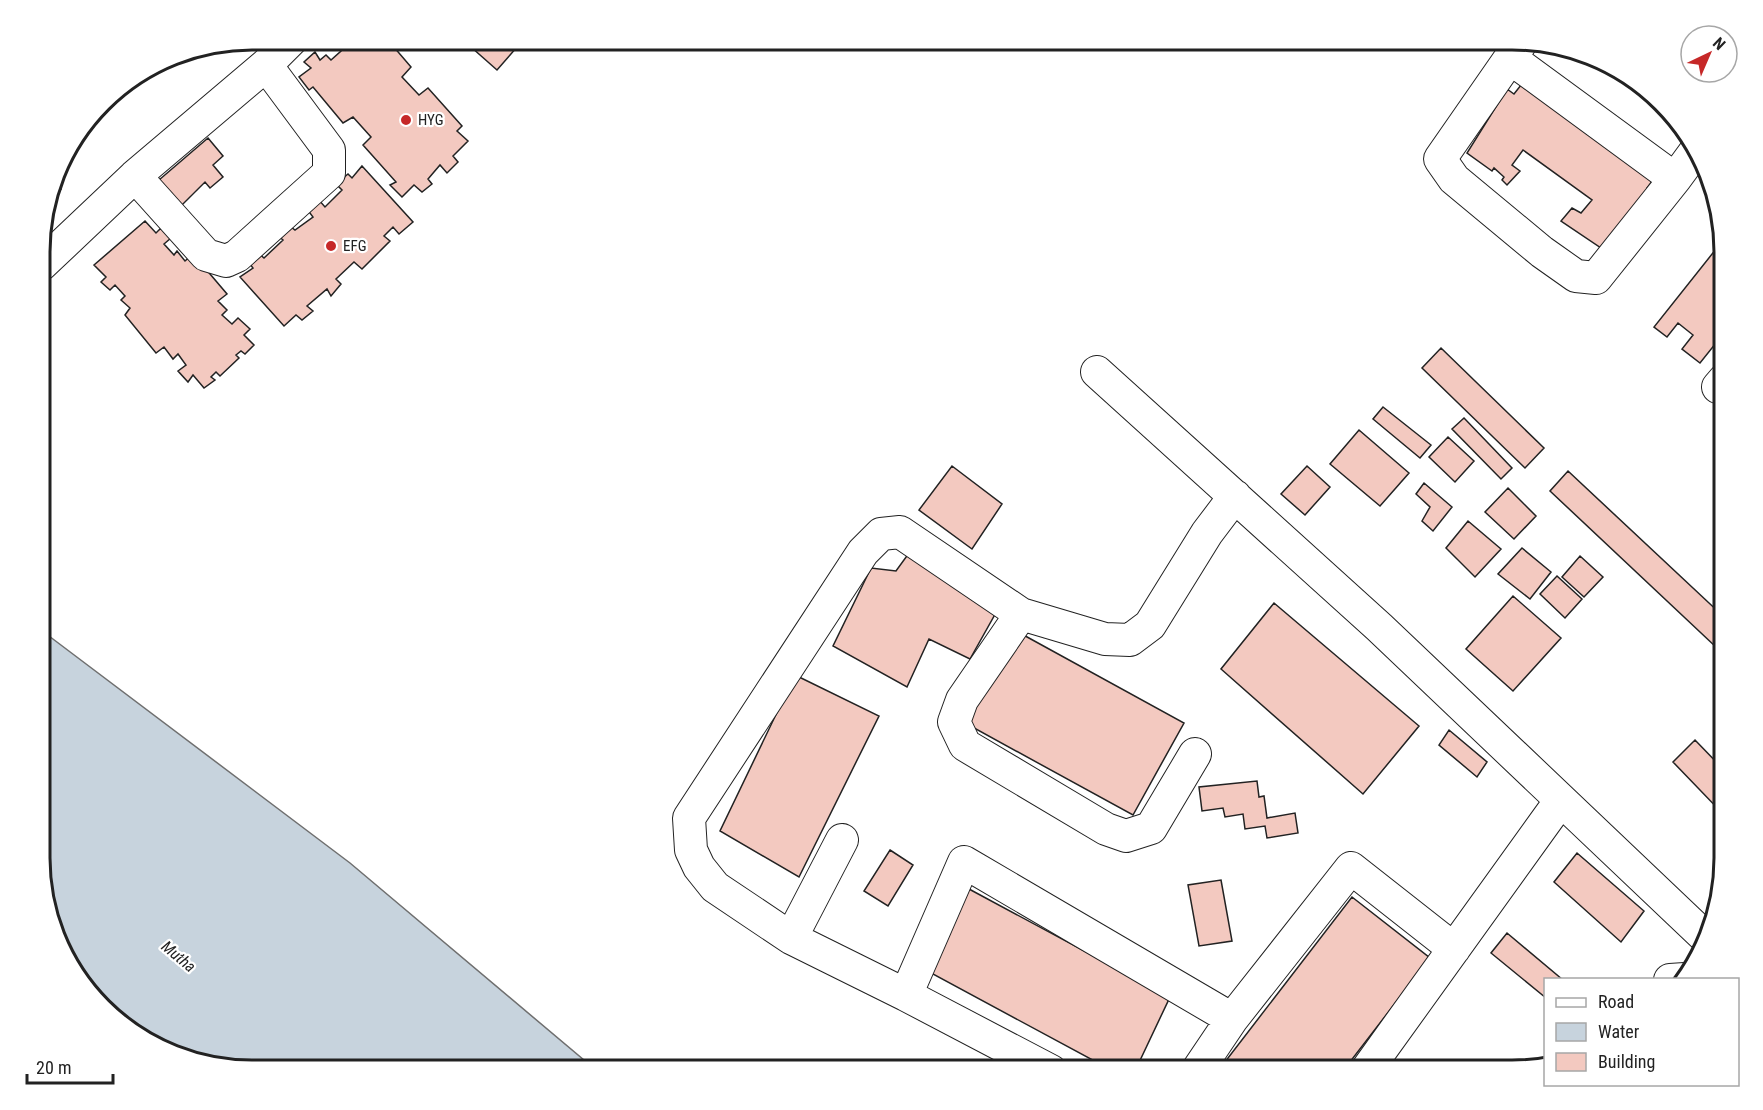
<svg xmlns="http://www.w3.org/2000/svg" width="1763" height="1110" viewBox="0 0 1763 1110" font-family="'Roboto Condensed',sans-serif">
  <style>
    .water { fill: #c7d3dd; stroke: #6f6f6f; stroke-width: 1.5 }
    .building { fill: #f3c9c0; stroke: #222; stroke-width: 1.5 }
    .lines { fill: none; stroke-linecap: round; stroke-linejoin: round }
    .minor-casing { stroke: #222; stroke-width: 34 }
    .minor { stroke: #fff; stroke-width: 32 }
    .poi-dot { fill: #c62828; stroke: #fff; stroke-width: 2 }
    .labels { text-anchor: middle; stroke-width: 4.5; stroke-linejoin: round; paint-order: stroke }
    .poi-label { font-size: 15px; fill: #222; stroke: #fff; text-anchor: start }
    .water-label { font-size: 16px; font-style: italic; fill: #222; stroke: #fff }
    .rim { fill: none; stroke: #222; stroke-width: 3 }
  </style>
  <rect width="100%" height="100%" fill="#fff"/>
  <!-- water -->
  <path class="water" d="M 41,630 L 350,863 L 597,1071 L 251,1071 L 196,1064 L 134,1035 L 68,965 L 41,886 Z"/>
  <!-- building -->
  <path class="building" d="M 343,39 L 387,39 L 411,67 L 402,77 L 419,95 L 428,88 L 462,126 L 457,131 L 468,141 L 453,156 L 458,162 L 447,173 L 440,165 L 428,179 L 432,184 L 422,192 L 414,185 L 402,197 L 390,185 L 396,182 L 363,145 L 371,137 L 353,117 L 343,123 L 313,87 L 309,90 L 299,77 L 311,68 L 304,62 L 315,52 L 320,60 L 326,55 L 331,60 L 341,51 L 337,44 Z
    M 462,39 L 524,39 L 497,70 Z
    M 1525,80 L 1657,175 L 1647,188 L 1655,196 L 1610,254 L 1561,221 L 1572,208 L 1581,213 L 1592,200 L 1523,150 L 1512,165 L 1520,171 L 1507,185 L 1502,180 L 1504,177 L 1494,168 L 1492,171 L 1467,153 L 1507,89 L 1514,94 Z
    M 208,138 L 223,156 L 213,165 L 223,177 L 210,188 L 205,182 L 181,206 L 159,180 Z
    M 362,166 L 413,222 L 399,234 L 393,227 L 384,236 L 390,241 L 362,269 L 354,262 L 336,279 L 341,284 L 331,296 L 327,289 L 307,306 L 313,311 L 302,320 L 296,315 L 284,326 L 240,277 L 253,268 L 247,260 L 256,251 L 264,258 L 283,240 L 276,234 L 287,224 L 295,230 L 313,217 L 307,209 L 318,199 L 325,207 L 342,190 L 336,184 L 348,174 L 352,178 Z
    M 54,180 L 61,189 L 48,199 Z
    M 145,221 L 156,233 L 161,228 L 171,238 L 164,244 L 174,255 L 177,251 L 185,261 L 193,254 L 227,294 L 218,301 L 227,310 L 222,315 L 232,324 L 238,318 L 250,329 L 244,335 L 254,345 L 245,354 L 241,351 L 236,355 L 239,358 L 220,376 L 216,372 L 211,377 L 215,380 L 204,388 L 193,375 L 188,382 L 178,371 L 186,365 L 178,354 L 173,359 L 164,347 L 156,353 L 125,315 L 130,308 L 121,300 L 125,296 L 115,285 L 110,290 L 101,282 L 106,277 L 94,265 Z
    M 1724,239 L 1724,333 L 1700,363 L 1682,349 L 1693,335 L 1678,323 L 1667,337 L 1654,327 Z
    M 1441,348 L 1544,448 L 1525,468 L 1422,368 Z
    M 1383,407 L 1431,445 L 1420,458 L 1373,419 Z
    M 1464,418 L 1512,468 L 1501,479 L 1452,429 Z
    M 1359,430 L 1409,473 L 1380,506 L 1330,464 Z
    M 1448,437 L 1474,461 L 1455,482 L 1429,457 Z
    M 952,466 L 1002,504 L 972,549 L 919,510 Z
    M 1307,466 L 1330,487 L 1305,515 L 1281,494 Z
    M 1568,471 L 1724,617 L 1724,641 L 1717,648 L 1550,491 Z
    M 1424,483 L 1452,507 L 1433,531 L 1422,521 L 1430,507 L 1416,494 Z
    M 1508,488 L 1536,516 L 1514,539 L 1485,512 Z
    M 1468,521 L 1501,549 L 1475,577 L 1446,548 Z
    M 1522,548 L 1551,572 L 1530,599 L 1498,574 Z
    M 909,553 L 998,609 L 970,659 L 929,639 L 907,687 L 833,646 L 871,568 L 896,571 Z
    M 1580,556 L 1603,577 L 1584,597 L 1562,577 Z
    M 1557,576 L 1582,599 L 1565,618 L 1540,594 Z
    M 1513,596 L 1561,638 L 1513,691 L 1466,649 Z
    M 1274,603 L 1419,726 L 1363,794 L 1221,669 Z
    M 1018,632 L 1184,723 L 1133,815 L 965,723 Z
    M 795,675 L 879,716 L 799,877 L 720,831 Z
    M 1449,730 L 1487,762 L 1477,777 L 1439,745 Z
    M 1695,740 L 1724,770 L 1724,815 L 1673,762 Z
    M 1257,781 L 1259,797 L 1264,796 L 1267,818 L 1295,813 L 1298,833 L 1267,838 L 1265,826 L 1245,829 L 1243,814 L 1225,817 L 1223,808 L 1202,811 L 1199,787 Z
    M 890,850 L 913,865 L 888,906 L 864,891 Z
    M 1577,853 L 1644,911 L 1621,942 L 1554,882 Z
    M 1221,880 L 1232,941 L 1199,946 L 1188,885 Z
    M 969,889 L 1170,997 L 1135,1071 L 1113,1071 L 931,973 Z
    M 1352,897 L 1430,958 L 1343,1071 L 1218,1071 Z
    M 1507,933 L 1563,980 L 1546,980 L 1546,998 L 1491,953 Z"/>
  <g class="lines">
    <defs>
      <path id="minor" d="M 1510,58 L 1675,179 L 1596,278 L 1576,276 L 1542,252 L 1454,179 L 1440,159 L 1522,41
        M 135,176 L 206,255 L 226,261 L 237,256 L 329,173 L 329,150 L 266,65
        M 1675,179 L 1697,149
        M 41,265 L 135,176 L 266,65 L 292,39
        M 1097,372 L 1379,627 L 1702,934
        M 1718,387 L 1724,380
        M 1021,614 L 962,700 L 954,722 L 965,745 L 1106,829 L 1126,836 L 1151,828 L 1195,754
        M 791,938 L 842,840
        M 1670,980 L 1685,979
        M 906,995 L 964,862 L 1232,1019
        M 1051,1071 L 906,995 L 791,938 L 715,887 L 699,867 L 691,850 L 689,818 L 863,552 L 881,534 L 900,532 L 1021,614 L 1105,639 L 1130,640 L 1150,625 L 1207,533 L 1235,496
        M 1197,1071 L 1232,1019 L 1351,868 L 1454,949
        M 1366,1071 L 1561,800"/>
    </defs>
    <!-- minor casing -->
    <use href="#minor" class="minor-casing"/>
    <!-- minor -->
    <use href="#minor" class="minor"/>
  </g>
  <!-- markers -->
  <g class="poi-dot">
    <circle cx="406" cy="120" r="6"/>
    <circle cx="331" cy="246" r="6"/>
  </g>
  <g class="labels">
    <!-- poi labels -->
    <g class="poi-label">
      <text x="418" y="125">HYG</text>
      <text x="343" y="251">EFG</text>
    </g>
    <!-- water labels -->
    <g class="water-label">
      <text transform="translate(179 956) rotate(40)" y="6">Mutha</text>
    </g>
  </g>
  <!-- crop -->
  <path d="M0 0H1763V1110H0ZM252 50H1512A202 202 0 0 1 1714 252V858A202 202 0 0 1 1512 1060H252A202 202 0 0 1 50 858V252A202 202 0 0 1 252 50Z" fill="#fff" fill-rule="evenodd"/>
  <path class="rim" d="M252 50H1512A202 202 0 0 1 1714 252V858A202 202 0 0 1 1512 1060H252A202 202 0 0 1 50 858V252A202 202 0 0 1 252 50Z"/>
  <!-- legend -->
  <rect x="1544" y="978" width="195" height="108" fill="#ffffff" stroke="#a7a7a7" stroke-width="1.5"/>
  <rect x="1556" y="998" width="30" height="9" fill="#ffffff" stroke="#a7a7a7" stroke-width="1.5"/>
  <text x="1598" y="1008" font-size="18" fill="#222222">Road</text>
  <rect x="1556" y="1023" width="30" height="18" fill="#c7d3dd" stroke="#a7a7a7" stroke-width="1.5"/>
  <text x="1598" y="1038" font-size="18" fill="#222222">Water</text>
  <rect x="1556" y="1053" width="30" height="18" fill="#f3c9c0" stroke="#a7a7a7" stroke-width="1.5"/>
  <text x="1598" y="1068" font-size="18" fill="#222222">Building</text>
  <!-- north arrow -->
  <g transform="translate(1709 54) rotate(44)"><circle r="28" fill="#ffffff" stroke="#a7a7a7" stroke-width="1.5"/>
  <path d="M0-4.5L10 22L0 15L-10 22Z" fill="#c62828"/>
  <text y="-9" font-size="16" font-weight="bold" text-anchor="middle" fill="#222222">N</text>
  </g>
  <!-- scale -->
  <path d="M27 1074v9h86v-9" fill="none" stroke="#222222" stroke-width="3"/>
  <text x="36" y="1074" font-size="18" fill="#222222" stroke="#ffffff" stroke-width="4.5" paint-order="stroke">20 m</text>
</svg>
